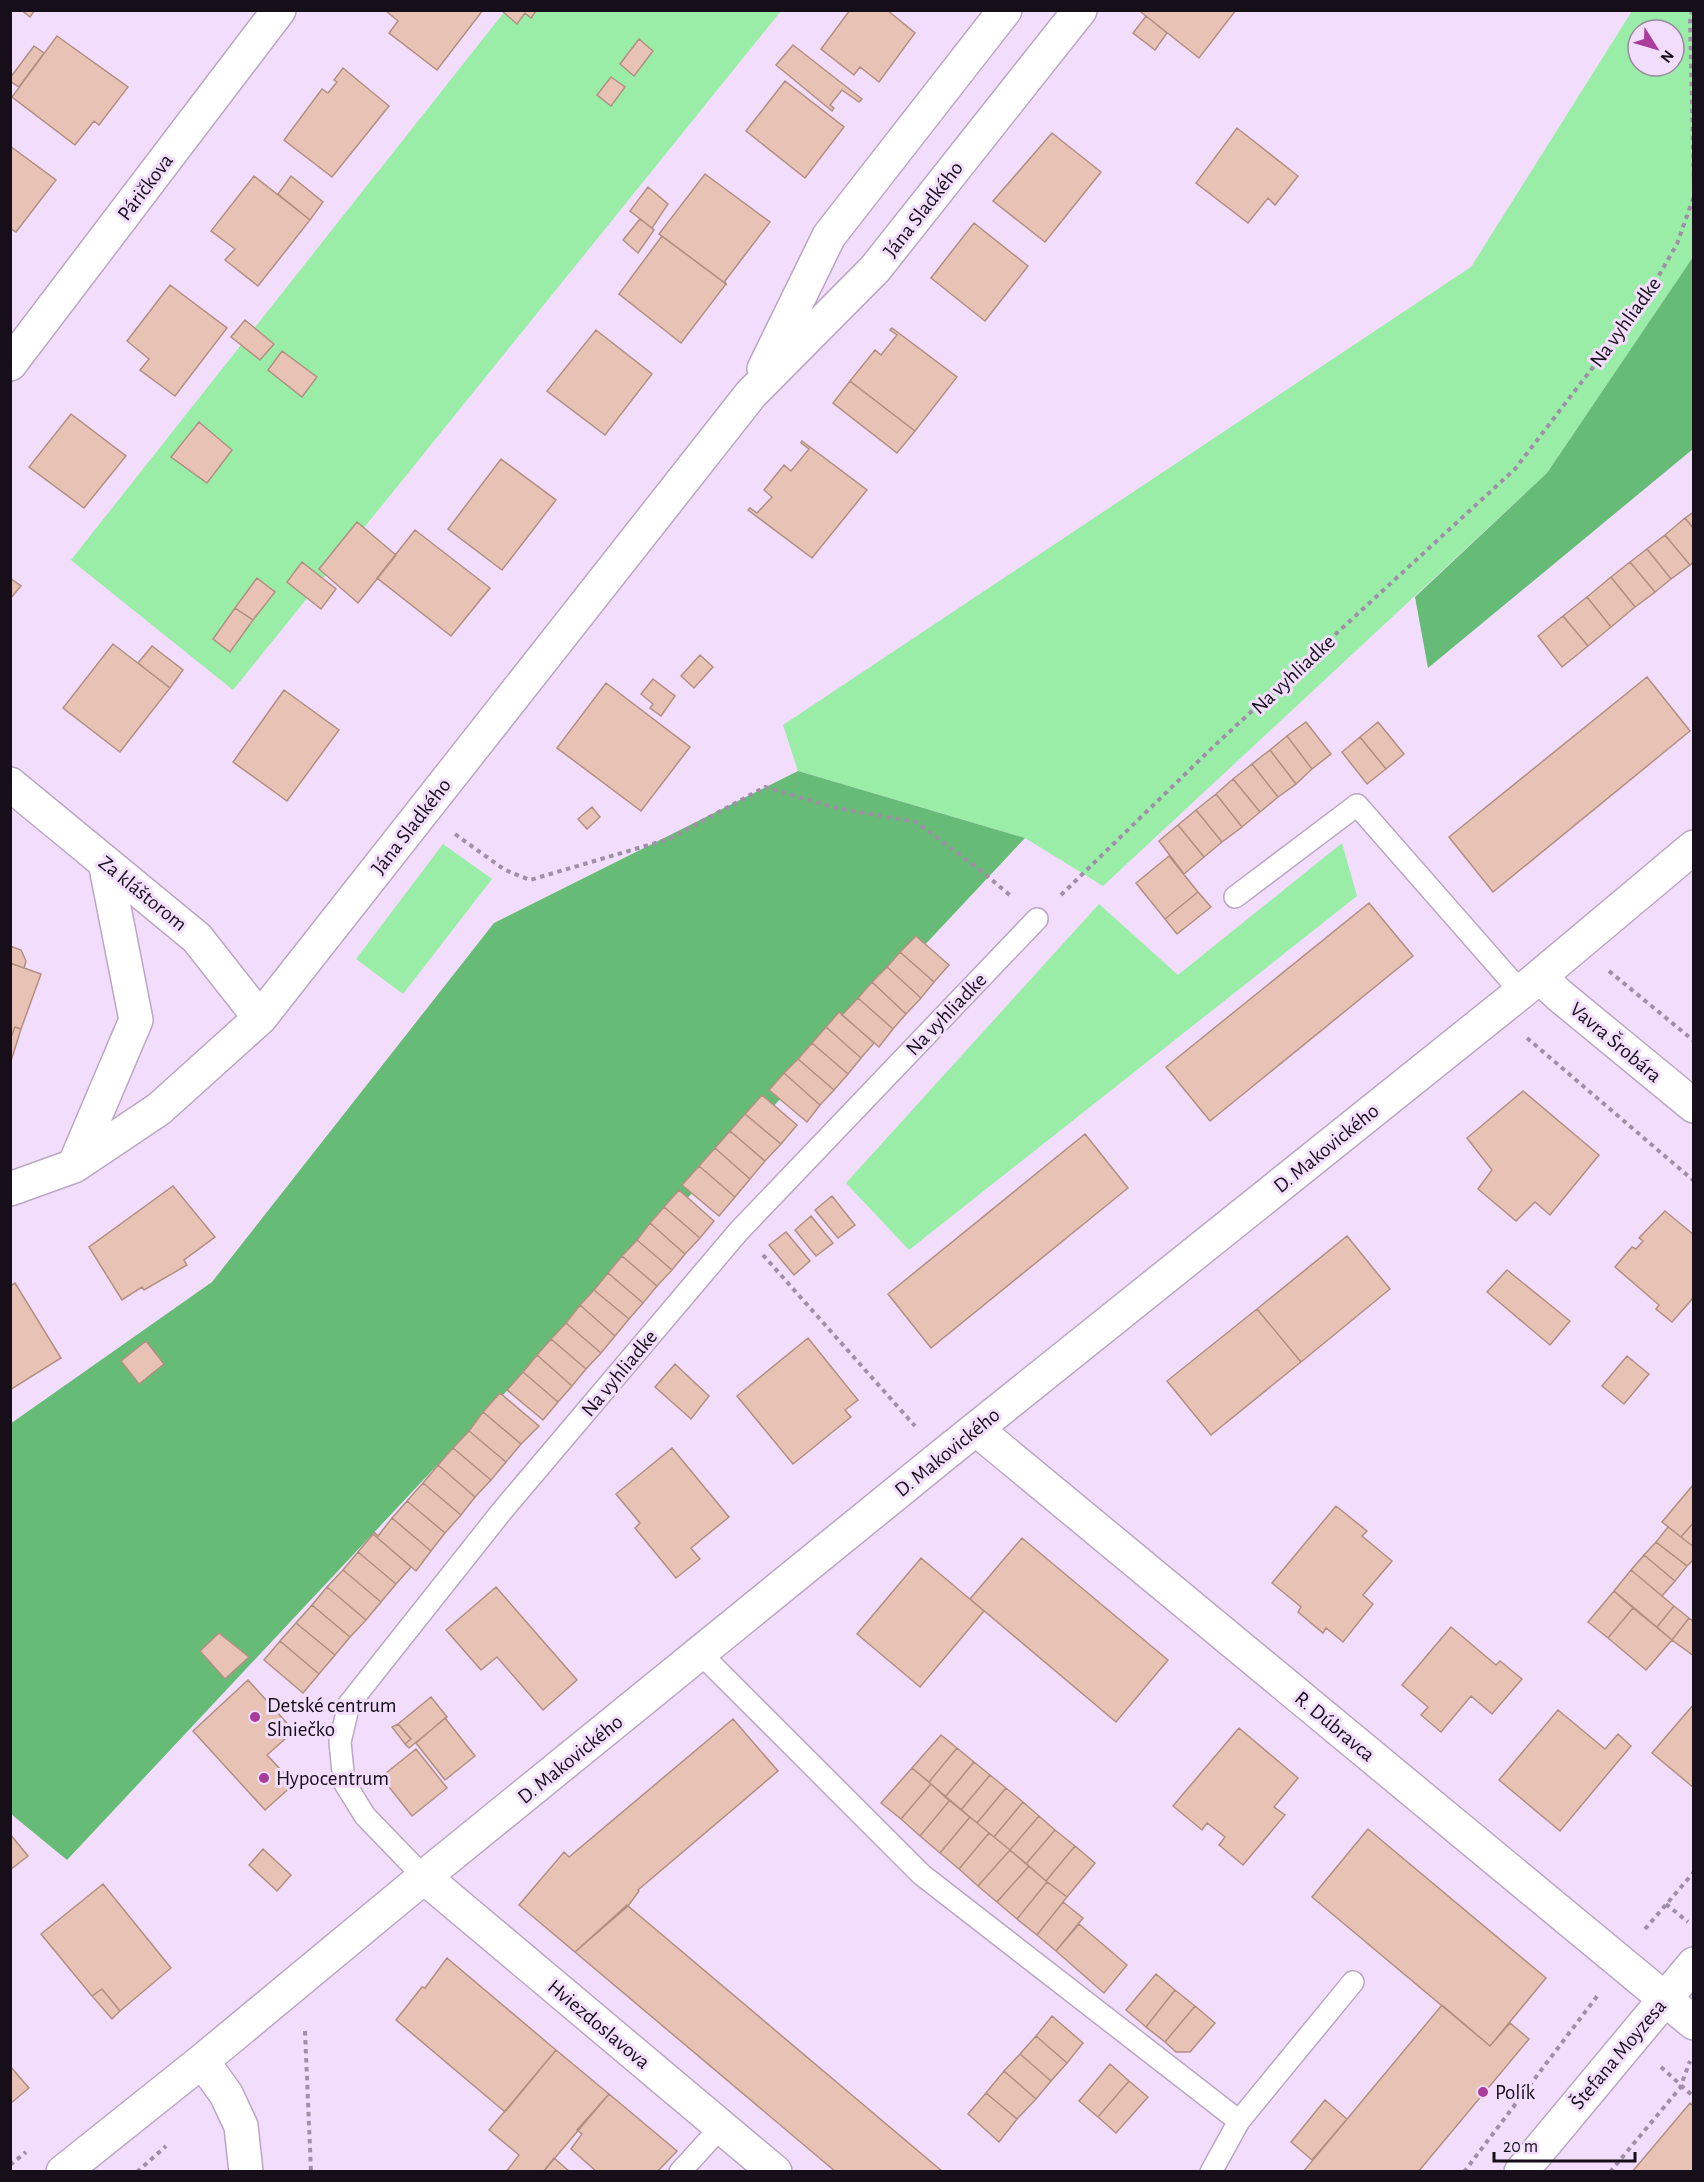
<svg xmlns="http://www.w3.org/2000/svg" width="1704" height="2182" viewBox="0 0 1704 2182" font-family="'Alegreya Sans',sans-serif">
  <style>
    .green { fill: #99eda7; fill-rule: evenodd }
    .forest { fill: #66bb76 }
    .building { fill: #e7c2b5; stroke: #b28f82; stroke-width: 1.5 }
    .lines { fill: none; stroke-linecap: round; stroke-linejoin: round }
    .lane-casing { stroke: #baa7c4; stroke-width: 24 }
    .street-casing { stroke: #baa7c4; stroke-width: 36 }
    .path { stroke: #a090a7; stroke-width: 4; stroke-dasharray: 4.5 4.5; stroke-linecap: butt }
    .lane { stroke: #fff; stroke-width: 21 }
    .street { stroke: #fff; stroke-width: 33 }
    .poi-dot { fill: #aa3c9b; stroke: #f2ddfc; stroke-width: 2 }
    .labels { text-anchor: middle; stroke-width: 6; stroke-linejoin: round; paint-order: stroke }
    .street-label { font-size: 21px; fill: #160f19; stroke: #f2ddfc }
    .poi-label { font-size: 21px; fill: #160f19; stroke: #f2ddfc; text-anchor: start }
  </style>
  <rect width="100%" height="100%" fill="#f2ddfc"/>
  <!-- green -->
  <path class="green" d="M 505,11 L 781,11 L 233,690 L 71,560 Z
    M 1632,11 L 1693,11 L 1693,257 L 1547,473 L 1103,886 L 1025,838 L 798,771 L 783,725 L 1471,267 ZM 1638,30 L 1674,30 L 1674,66 L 1638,66 Z
    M 1342,843 L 1357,896 L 909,1250 L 846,1183 L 1099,904 L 1178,975 Z
    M 443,844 L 492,879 L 403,994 L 356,959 Z"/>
  <!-- forest -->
  <path class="forest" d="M 1693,257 L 1693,449 L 1428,668 L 1415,597 L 1547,473 Z
    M 798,771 L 1025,838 L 67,1860 L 11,1814 L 10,1424 L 212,1282 L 494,923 Z"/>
  <!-- building -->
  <path class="building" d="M 21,10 L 35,10 L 30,17 Z
    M 385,10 L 483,10 L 437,70 L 389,33 L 398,21 Z
    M 501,10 L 535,10 L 536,11 L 531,18 L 525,13 L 517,24 Z
    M 850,10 L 887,10 L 915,33 L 879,82 L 860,67 L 854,75 L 821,49 Z
    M 1142,10 L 1236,10 L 1199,58 L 1146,16 L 1141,12 Z
    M 1146,16 L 1167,33 L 1155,50 L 1133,33 Z
    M 57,36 L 128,87 L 99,125 L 94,121 L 75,145 L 12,97 Z
    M 639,39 L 653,51 L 634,76 L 620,64 Z
    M 793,45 L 862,99 L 859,102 L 842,90 L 830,105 L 834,108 L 832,111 L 776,65 Z
    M 34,46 L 44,53 L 19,87 L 10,81 L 10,78 Z
    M 343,68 L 389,106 L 332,177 L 284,140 L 322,89 L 328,93 L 337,82 L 334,80 Z
    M 611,77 L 625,87 L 611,106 L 597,95 Z
    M 785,81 L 844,127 L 805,178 L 746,131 Z
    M 1237,128 L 1298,176 L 1275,205 L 1268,198 L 1248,223 L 1196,183 Z
    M 1052,133 L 1101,172 L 1045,242 L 993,201 Z
    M 10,146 L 56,180 L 16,232 L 10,228 Z
    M 705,174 L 770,222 L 725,281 L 726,284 L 659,234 Z
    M 254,176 L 310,220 L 258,286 L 225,260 L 235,249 L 211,231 Z
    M 291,176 L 323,202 L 310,220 L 278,194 Z
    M 648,187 L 668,204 L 652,228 L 630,211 Z
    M 640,219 L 654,230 L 638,253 L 623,240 Z
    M 974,223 L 1028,266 L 985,321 L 931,278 Z
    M 662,236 L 726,284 L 681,343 L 619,294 Z
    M 170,285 L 227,328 L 175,396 L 140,370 L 149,359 L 127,341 Z
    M 245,320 L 274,344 L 260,360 L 231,337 Z
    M 892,328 L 957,377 L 915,431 L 850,381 L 875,350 L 881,355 L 897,335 L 890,330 Z
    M 596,330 L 652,374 L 605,435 L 547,391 Z
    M 282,351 L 317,377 L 302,397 L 268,370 Z
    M 850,381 L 915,431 L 897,453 L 833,403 Z
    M 71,414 L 126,456 L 84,508 L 29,467 Z
    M 199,422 L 232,450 L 207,483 L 171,457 Z
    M 802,441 L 867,490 L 812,558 L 748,510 L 750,508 L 757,513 L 772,497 L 764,490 L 784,465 L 791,471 L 809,449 L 801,443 Z
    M 501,459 L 556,500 L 502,570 L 448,529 Z
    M 1694,512 L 1694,529 L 1685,518 Z
    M 1685,518 L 1694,529 L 1694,562 L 1690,565 L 1665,535 Z
    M 357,522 L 396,555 L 358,603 L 319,569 Z
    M 415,530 L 490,588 L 451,636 L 377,578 Z
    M 1665,535 L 1690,565 L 1671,579 L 1647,549 Z
    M 1647,549 L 1671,579 L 1655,592 L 1630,562 Z
    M 302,562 L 336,589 L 321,609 L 287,582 Z
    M 1630,562 L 1655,592 L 1635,607 L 1611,577 Z
    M 1611,577 L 1635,607 L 1611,627 L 1587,597 Z
    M 10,578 L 21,586 L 10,599 Z
    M 257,578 L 275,592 L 253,620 L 235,608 Z
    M 1587,597 L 1611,627 L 1588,646 L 1563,616 Z
    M 235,608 L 253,620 L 230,652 L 213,639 Z
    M 1563,616 L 1588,646 L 1562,667 L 1538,636 Z
    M 113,644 L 170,688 L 120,752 L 63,708 Z
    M 152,646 L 183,670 L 170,688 L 138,663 Z
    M 700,655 L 713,667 L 694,688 L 681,676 Z
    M 1647,677 L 1690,731 L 1493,892 L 1449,837 Z
    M 653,679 L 675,696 L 661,716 L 650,708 L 653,704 L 641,694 Z
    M 606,683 L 690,747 L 641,811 L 557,748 Z
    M 284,690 L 339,730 L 287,801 L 233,762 Z
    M 1306,722 L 1331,754 L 1312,769 L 1287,736 Z
    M 1378,722 L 1404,754 L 1386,769 L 1360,737 Z
    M 1287,736 L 1312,769 L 1296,784 L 1270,750 Z
    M 1360,737 L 1386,769 L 1367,784 L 1342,752 Z
    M 1270,750 L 1296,784 L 1278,797 L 1252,764 Z
    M 1252,764 L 1278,797 L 1260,812 L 1233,779 Z
    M 1233,779 L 1260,812 L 1242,827 L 1216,794 Z
    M 1216,794 L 1242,827 L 1222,842 L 1196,810 Z
    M 592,807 L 600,817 L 587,829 L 578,819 Z
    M 1196,810 L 1222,842 L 1204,857 L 1178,825 Z
    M 1178,825 L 1204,857 L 1184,874 L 1159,841 Z
    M 1169,856 L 1198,892 L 1165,919 L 1136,883 Z
    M 1198,892 L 1211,907 L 1177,934 L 1165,919 Z
    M 1369,903 L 1413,956 L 1210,1121 L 1166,1067 Z
    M 916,936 L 949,965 L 934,982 L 900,952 Z
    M 10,946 L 21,950 L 26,961 L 24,968 L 10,963 Z
    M 900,952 L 934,982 L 921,998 L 887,967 Z
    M 10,963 L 41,974 L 21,1029 L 15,1027 L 10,1040 Z
    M 887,967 L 921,998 L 906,1014 L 872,982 Z
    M 872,982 L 906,1014 L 893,1029 L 858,998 Z
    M 858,998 L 893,1029 L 879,1047 L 842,1015 Z
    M 839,1012 L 874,1043 L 861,1058 L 826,1027 Z
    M 15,1027 L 21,1029 L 11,1061 L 10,1040 Z
    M 826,1027 L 861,1058 L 848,1074 L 812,1043 Z
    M 812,1043 L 848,1074 L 834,1090 L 798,1059 Z
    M 798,1059 L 834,1090 L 820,1105 L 784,1073 Z
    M 784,1073 L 820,1105 L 807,1122 L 769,1090 Z
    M 1523,1091 L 1599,1155 L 1550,1215 L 1535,1202 L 1516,1221 L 1478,1189 L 1492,1170 L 1467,1138 Z
    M 762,1095 L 797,1125 L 781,1144 L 745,1114 Z
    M 745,1114 L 781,1144 L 765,1161 L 730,1131 Z
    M 730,1131 L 765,1161 L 750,1179 L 715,1148 Z
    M 1085,1134 L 1128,1188 L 931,1348 L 888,1294 Z
    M 715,1148 L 750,1179 L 735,1197 L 699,1166 Z
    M 699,1166 L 735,1197 L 719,1216 L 682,1185 Z
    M 173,1186 L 215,1237 L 184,1260 L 187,1265 L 144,1290 L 142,1287 L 122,1300 L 89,1247 Z
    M 679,1190 L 714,1221 L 700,1238 L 664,1207 Z
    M 832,1196 L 855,1225 L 838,1238 L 815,1210 Z
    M 664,1207 L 700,1238 L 685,1254 L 650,1223 Z
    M 1665,1211 L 1694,1235 L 1694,1297 L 1672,1322 L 1656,1309 L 1659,1305 L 1615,1267 L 1632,1247 L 1636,1249 L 1643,1241 L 1639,1238 Z
    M 811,1216 L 833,1243 L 816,1256 L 795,1230 Z
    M 650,1223 L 685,1254 L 672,1270 L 637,1240 Z
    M 786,1232 L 810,1261 L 794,1275 L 769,1245 Z
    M 1347,1236 L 1390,1289 L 1301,1362 L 1257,1309 Z
    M 637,1240 L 672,1270 L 657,1286 L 622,1256 Z
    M 622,1256 L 657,1286 L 643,1303 L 608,1273 Z
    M 1507,1270 L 1570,1321 L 1550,1345 L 1487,1292 Z
    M 608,1273 L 643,1303 L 629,1319 L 594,1290 Z
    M 15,1283 L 61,1358 L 10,1390 L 10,1286 Z
    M 594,1290 L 629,1319 L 615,1336 L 580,1305 Z
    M 580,1305 L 615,1336 L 601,1353 L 566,1323 Z
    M 1257,1309 L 1301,1362 L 1211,1435 L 1167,1381 Z
    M 566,1323 L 601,1353 L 586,1369 L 551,1339 Z
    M 808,1338 L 858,1400 L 845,1410 L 851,1417 L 793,1464 L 737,1396 Z
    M 551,1339 L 586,1369 L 572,1386 L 537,1355 Z
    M 146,1341 L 164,1364 L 139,1384 L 121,1361 Z
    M 537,1355 L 572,1386 L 558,1402 L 523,1372 Z
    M 1627,1356 L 1649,1374 L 1624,1404 L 1602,1386 Z
    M 675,1364 L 709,1396 L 691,1419 L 655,1387 Z
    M 523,1372 L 558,1402 L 543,1420 L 507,1390 Z
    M 500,1393 L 539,1426 L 521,1444 L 483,1412 Z
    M 483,1412 L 521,1444 L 506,1462 L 469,1431 Z
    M 469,1431 L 506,1462 L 491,1480 L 453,1448 Z
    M 453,1448 L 491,1480 L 475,1497 L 438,1465 Z
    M 672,1448 L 729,1517 L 691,1548 L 700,1559 L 676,1578 L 635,1528 L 640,1523 L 616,1494 Z
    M 438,1465 L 475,1497 L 461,1515 L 423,1483 Z
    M 423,1483 L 461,1515 L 445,1533 L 407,1501 Z
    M 1693,1485 L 1694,1522 L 1681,1537 L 1662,1522 Z
    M 407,1501 L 445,1533 L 431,1551 L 392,1518 Z
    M 1336,1506 L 1367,1531 L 1362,1536 L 1392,1561 L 1363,1595 L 1373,1604 L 1343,1642 L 1326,1628 L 1323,1633 L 1298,1612 L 1301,1607 L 1272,1583 Z
    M 392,1518 L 431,1551 L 416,1571 L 373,1534 L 374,1532 L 378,1536 Z
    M 1694,1522 L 1694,1547 L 1681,1537 Z
    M 1668,1527 L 1694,1547 L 1694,1559 L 1687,1566 L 1656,1542 Z
    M 373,1534 L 411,1567 L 396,1584 L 358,1552 Z
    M 1022,1538 L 1168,1660 L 1116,1722 L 970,1599 Z
    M 1656,1542 L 1687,1566 L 1675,1581 L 1644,1555 Z
    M 358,1552 L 396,1584 L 381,1602 L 343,1570 Z
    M 1644,1555 L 1675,1581 L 1662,1596 L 1631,1570 Z
    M 921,1558 L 984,1611 L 920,1687 L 857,1634 Z
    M 343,1570 L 381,1602 L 366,1620 L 327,1587 Z
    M 1631,1570 L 1674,1606 L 1657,1627 L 1614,1591 Z
    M 327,1587 L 366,1620 L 350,1637 L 312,1605 Z
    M 496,1587 L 577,1680 L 543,1710 L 497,1657 L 481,1670 L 446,1630 Z
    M 1614,1591 L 1633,1608 L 1608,1638 L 1588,1622 Z
    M 312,1605 L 350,1637 L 335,1655 L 296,1623 Z
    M 1674,1606 L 1689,1618 L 1672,1640 L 1657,1627 Z
    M 1633,1608 L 1672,1640 L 1646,1670 L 1608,1638 Z
    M 1689,1618 L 1694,1622 L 1694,1656 L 1672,1640 Z
    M 296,1623 L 335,1655 L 319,1674 L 280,1641 Z
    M 1451,1627 L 1496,1665 L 1500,1661 L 1522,1679 L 1492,1714 L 1471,1696 L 1441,1732 L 1421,1715 L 1428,1707 L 1402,1685 Z
    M 219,1633 L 249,1657 L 225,1679 L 200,1651 Z
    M 280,1641 L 319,1674 L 303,1693 L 264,1660 Z
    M 248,1680 L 294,1731 L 267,1755 L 294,1784 L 265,1810 L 193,1731 Z
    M 431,1697 L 447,1717 L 409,1748 L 405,1744 L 411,1739 L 398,1724 Z
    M 1694,1704 L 1694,1788 L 1652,1753 Z
    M 1558,1710 L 1605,1749 L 1618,1734 L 1631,1746 L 1560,1831 L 1499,1780 Z
    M 445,1718 L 475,1756 L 445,1780 L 416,1743 Z
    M 733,1719 L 778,1771 L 638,1890 L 639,1891 L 628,1906 L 575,1952 L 519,1905 L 564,1852 L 569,1857 Z
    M 398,1724 L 411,1739 L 405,1744 L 392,1727 Z
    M 1239,1728 L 1298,1778 L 1274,1807 L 1285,1815 L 1243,1865 L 1219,1845 L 1225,1837 L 1207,1823 L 1202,1830 L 1173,1806 Z
    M 941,1735 L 957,1748 L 929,1782 L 912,1768 Z
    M 957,1748 L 974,1762 L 945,1797 L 929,1782 Z
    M 416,1749 L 447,1788 L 412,1816 L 381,1777 Z
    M 974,1762 L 990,1775 L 961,1810 L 945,1797 Z
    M 912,1768 L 931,1784 L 901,1819 L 881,1803 Z
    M 990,1775 L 1006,1788 L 977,1823 L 961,1810 Z
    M 931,1784 L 950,1800 L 920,1836 L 901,1819 Z
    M 1006,1788 L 1023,1802 L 994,1837 L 977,1823 Z
    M 950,1800 L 970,1817 L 940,1853 L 920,1836 Z
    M 1023,1802 L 1039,1816 L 1010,1850 L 994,1837 Z
    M 1039,1816 L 1055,1830 L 1026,1864 L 1010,1850 Z
    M 970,1817 L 989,1833 L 959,1869 L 940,1853 Z
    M 1368,1829 L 1546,1978 L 1490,2046 L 1312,1897 Z
    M 1055,1830 L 1075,1846 L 1046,1881 L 1026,1864 Z
    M 989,1833 L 1010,1850 L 978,1886 L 959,1869 Z
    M 10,1834 L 28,1856 L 10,1870 Z
    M 1075,1846 L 1095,1863 L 1067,1897 L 1046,1881 Z
    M 263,1849 L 291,1875 L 277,1891 L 249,1865 Z
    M 1010,1850 L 1029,1866 L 997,1902 L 978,1886 Z
    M 1029,1866 L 1047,1882 L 1017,1919 L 997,1902 Z
    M 1047,1882 L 1067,1897 L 1037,1935 L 1017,1919 Z
    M 103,1884 L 171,1968 L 120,2011 L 102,1989 L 92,1996 L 41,1934 Z
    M 1063,1902 L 1083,1918 L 1056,1951 L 1037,1935 Z
    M 627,1905 L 628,1906 L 943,2172 L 836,2172 L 575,1952 Z
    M 1079,1924 L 1127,1965 L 1104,1993 L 1056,1951 Z
    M 447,1958 L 556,2050 L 505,2112 L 396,2020 L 422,1987 L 425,1988 Z
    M 1156,1974 L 1175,1990 L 1146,2027 L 1126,2010 Z
    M 102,1989 L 120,2011 L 112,2019 L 92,1996 Z
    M 1175,1990 L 1195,2006 L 1165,2042 L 1146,2027 Z
    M 1442,2005 L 1490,2046 L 1510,2023 L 1529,2039 L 1418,2172 L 1303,2172 Z
    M 1195,2006 L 1215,2023 L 1190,2052 L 1176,2052 L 1165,2042 Z
    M 1052,2016 L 1083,2043 L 1067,2063 L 1036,2036 Z
    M 1036,2036 L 1067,2063 L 1051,2081 L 1020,2054 Z
    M 556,2050 L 609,2094 L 543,2172 L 506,2172 L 519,2155 L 489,2130 Z
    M 1020,2054 L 1051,2081 L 1036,2099 L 1004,2071 Z
    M 1110,2064 L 1129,2081 L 1098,2117 L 1079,2101 Z
    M 10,2066 L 29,2088 L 10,2104 Z
    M 1004,2071 L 1036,2099 L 1017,2119 L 986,2093 Z
    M 1129,2081 L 1148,2097 L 1116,2133 L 1098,2117 Z
    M 986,2093 L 1017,2119 L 999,2142 L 968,2114 Z
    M 609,2094 L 677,2151 L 657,2172 L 597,2172 L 571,2149 L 582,2134 L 577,2130 Z
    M 1325,2100 L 1347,2119 L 1312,2160 L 1291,2142 Z
    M 1690,2103 L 1694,2107 L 1694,2172 L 1632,2172 Z
    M 554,2158 L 570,2172 L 543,2172 Z"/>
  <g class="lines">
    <defs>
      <path id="lane" d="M 1235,897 L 1357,805 L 1521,992
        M 700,1653 L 922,1875 L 1239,2121 L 1211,2172
        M 424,1877 L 365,1816 L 344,1782 L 340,1742 L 349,1704 L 502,1511 L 738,1232 L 1037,919
        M 1239,2121 L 1353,1982
        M 680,2172 L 721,2127"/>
      <path id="street" d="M 10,364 L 279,10
        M 764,369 L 829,236 L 1005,10
        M 10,784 L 197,938 L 260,1018
        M 1540,977 L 1559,995 L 1694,1106
        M 74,1166 L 136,1020 L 105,862
        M 10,1189 L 74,1166 L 159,1109 L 260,1018 L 751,394 L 875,269 L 1080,10
        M 976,1429 L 1694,2023
        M 424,1877 L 775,2172
        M 202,2061 L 226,2094 L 241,2126 L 246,2172
        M 63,2172 L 202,2061 L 424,1877 L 942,1456 L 1521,992 L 1694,847
        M 1521,2172 L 1694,1964"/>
    </defs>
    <!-- lane casing -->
    <use href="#lane" class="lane-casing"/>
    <!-- street casing -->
    <use href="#street" class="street-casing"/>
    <!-- path -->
    <path class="path" d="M 1692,10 L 1690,22 L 1694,185
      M 455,834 L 505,870 L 530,880 L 669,839 L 765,787 L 836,808 L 916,822 L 980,870 L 1012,897
      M 1061,895 L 1214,746 L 1515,469 L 1646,298 L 1677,244 L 1694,196
      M 1609,971 L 1694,1041
      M 1527,1038 L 1694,1181
      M 763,1255 L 915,1426
      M 1666,1904 L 1688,1922
      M 1645,1929 L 1694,1872
      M 305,2031 L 311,2172
      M 1661,2067 L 1694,2097
      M 10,2165 L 26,2152
      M 137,2172 L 166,2146
      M 1464,2172 L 1598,1995
      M 1610,2172 L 1680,2088 L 1690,2061"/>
    <!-- lane -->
    <use href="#lane" class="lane"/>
    <!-- street -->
    <use href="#street" class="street"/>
  </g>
  <!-- markers -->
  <g class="poi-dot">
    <circle cx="255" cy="1717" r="6"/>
    <circle cx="264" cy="1778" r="6"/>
    <circle cx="1483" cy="2092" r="6"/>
  </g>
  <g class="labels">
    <!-- street labels -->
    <g class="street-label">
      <text transform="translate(145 187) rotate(-53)" y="7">Páričkova</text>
      <text transform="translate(923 209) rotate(-52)" y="7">Jána Sladkého</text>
      <text transform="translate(1625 322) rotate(-54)" y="7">Na vyhliadke</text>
      <text transform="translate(1293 674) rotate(-43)" y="7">Na vyhliadke</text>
      <text transform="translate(411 826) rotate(-52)" y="7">Jána Sladkého</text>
      <text transform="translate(143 893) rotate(39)" y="7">Za kláštorom</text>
      <text transform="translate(946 1014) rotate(-46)" y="7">Na vyhliadke</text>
      <text transform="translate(1616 1042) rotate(40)" y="7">Vavra Šrobára</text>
      <text transform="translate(1326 1148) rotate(-39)" y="7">D. Makovického</text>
      <text transform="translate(619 1373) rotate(-50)" y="7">Na vyhliadke</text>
      <text transform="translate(947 1452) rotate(-39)" y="7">D. Makovického</text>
      <text transform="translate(1335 1726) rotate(40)" y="7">R. Dúbravca</text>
      <text transform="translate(570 1759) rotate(-39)" y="7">D. Makovického</text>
      <text transform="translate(599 2024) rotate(40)" y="7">Hviezdoslavova</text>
      <text transform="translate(1618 2054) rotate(-50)" y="7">Štefana Moyzesa</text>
    </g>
    <!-- poi labels -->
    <g class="poi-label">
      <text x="267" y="1712">Detské centrum<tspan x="267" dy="24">Slniečko</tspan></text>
      <text x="276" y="1785">Hypocentrum</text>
      <text x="1495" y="2099">Polík</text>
    </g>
  </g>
  <!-- border -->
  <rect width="1704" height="2182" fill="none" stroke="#160f19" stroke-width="24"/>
  <!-- north arrow -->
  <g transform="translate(1656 48) rotate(127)"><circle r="28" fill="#f2ddfc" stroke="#9a8ba1" stroke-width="1.5"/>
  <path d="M0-4.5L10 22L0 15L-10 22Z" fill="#aa3c9b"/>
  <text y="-9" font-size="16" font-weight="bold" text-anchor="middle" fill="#160f19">N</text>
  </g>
  <!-- scale -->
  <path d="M1494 2152v9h141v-9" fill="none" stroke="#160f19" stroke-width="3"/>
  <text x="1503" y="2152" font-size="18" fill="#160f19" stroke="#f2ddfc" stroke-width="4.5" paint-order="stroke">20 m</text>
</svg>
